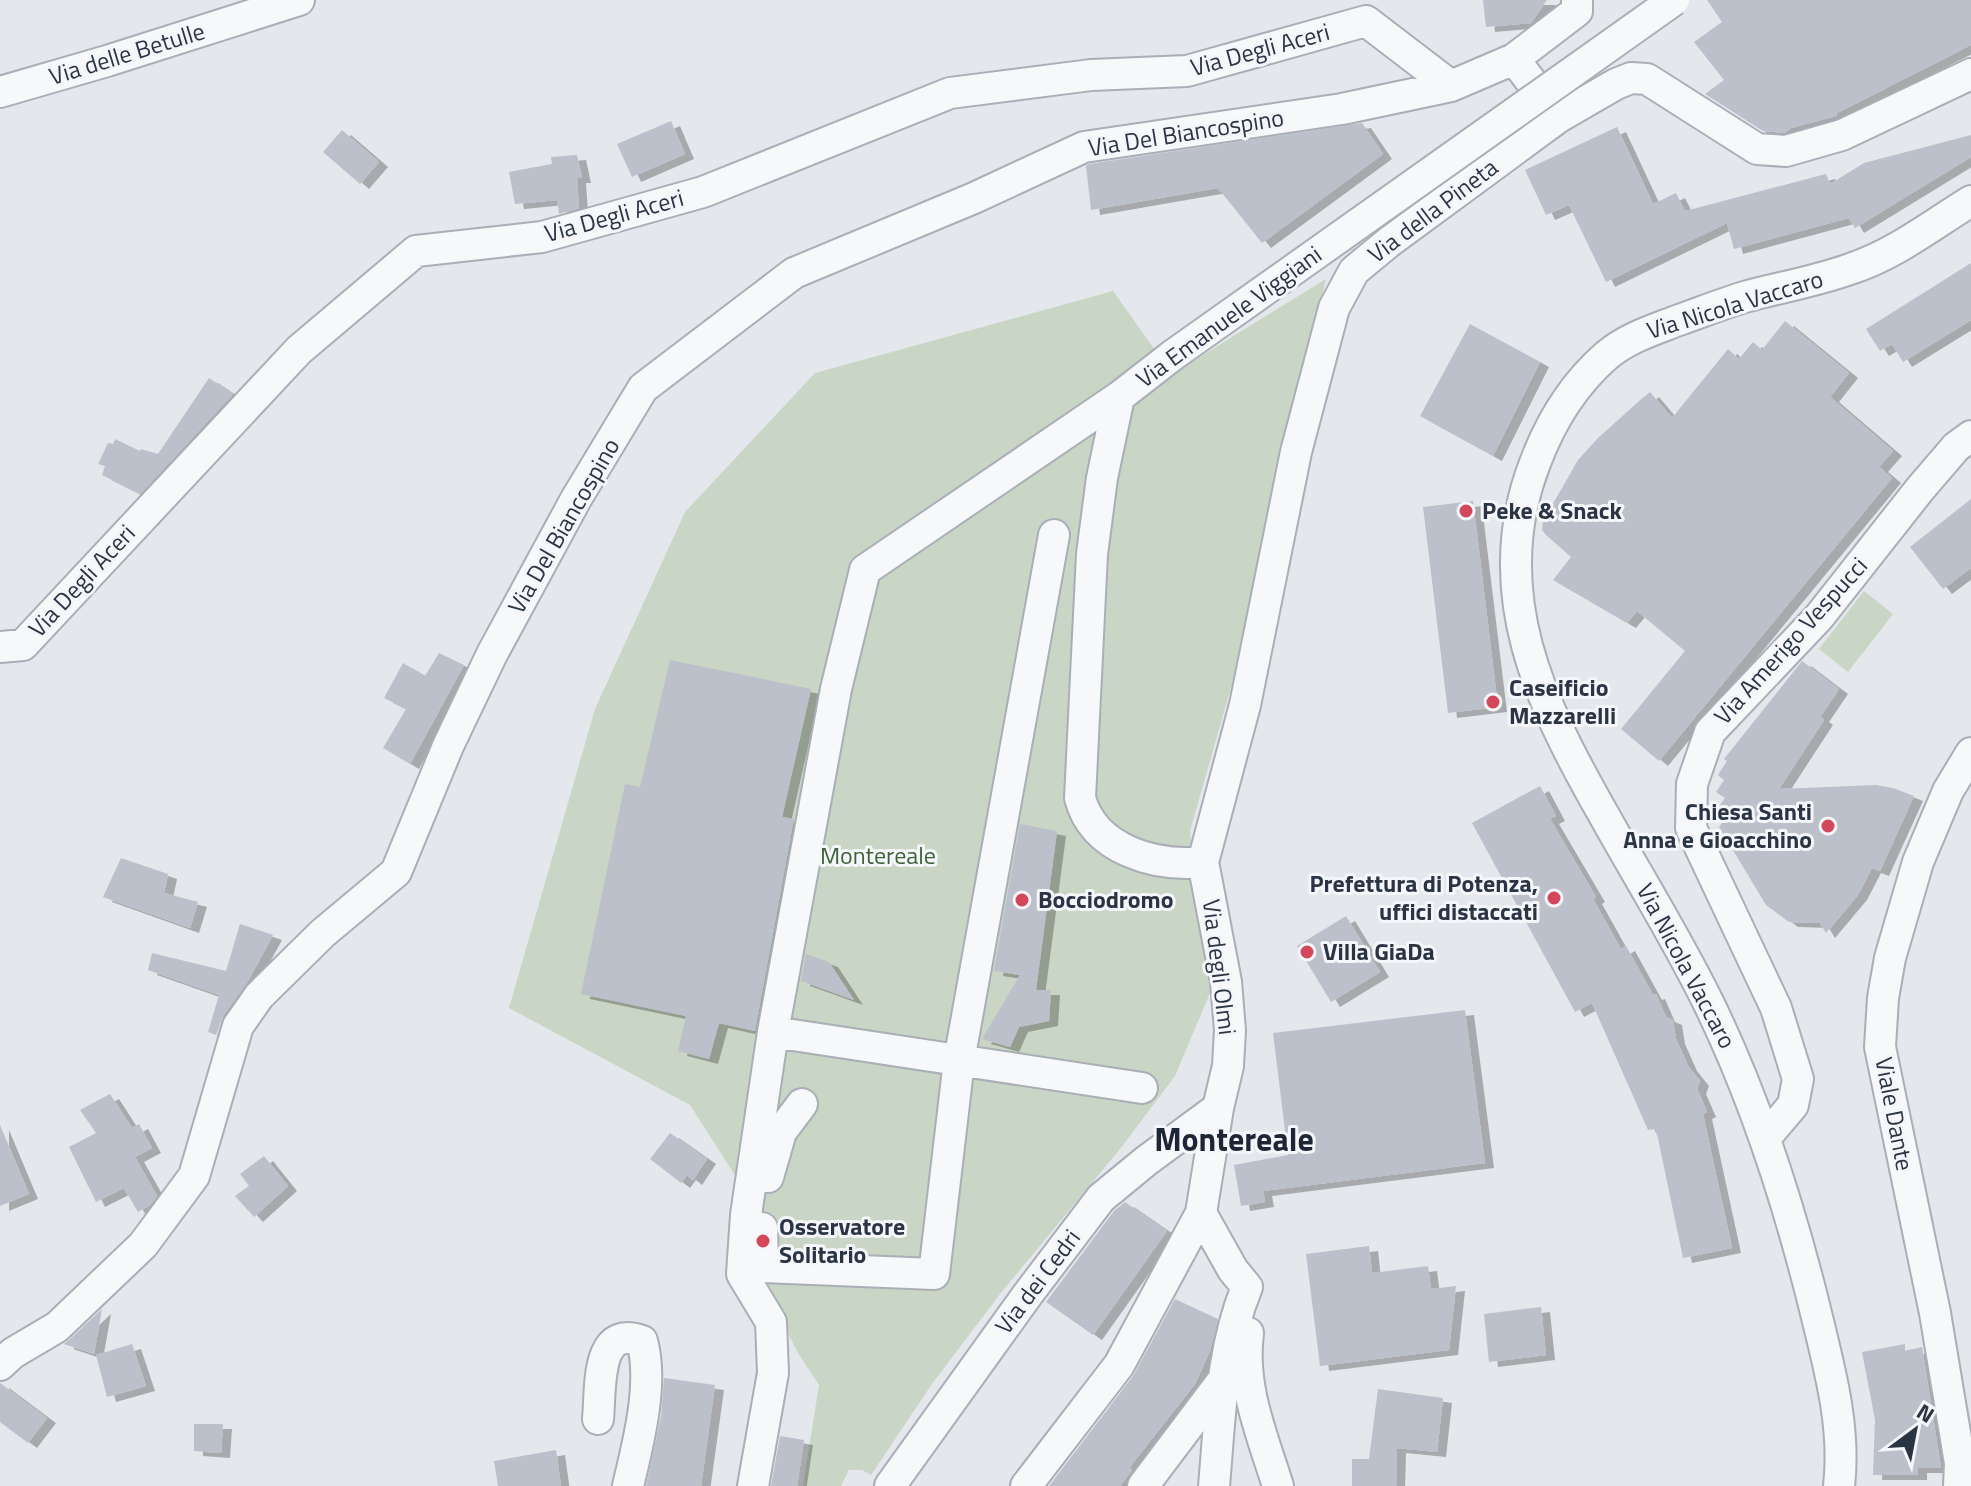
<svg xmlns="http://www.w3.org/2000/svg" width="1971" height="1486" viewBox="0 0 1971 1486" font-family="'Titillium Web',sans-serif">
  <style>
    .green { fill: #c9d6c5 }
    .building { fill: #bbc0ca; filter: url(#shadow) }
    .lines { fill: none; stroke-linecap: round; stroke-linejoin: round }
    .minor-casing { stroke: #a9aeb7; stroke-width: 34 }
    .minor { stroke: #f7f8fa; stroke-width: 30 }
    .minor-bridge-casing { stroke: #a9aeb7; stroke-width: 34; stroke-linecap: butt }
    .minor-bridge { stroke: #f7f8fa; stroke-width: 30 }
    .poi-dot { fill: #d24759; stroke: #f4f6f9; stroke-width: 3 }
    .labels { text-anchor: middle; stroke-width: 6; stroke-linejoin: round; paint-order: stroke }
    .street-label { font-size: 24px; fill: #2b3445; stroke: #f4f6f9 }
    .poi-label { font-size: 24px; font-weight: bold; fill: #2b3445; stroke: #f4f6f9; text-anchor: start }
    .park-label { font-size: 24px; fill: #3e6137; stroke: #f4f6f9 }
    .district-label { font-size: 32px; font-weight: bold; fill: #1d2536; stroke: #f4f6f9 }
  </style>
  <defs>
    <filter id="shadow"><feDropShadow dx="9" dy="5" stdDeviation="0" flood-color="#0004"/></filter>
  </defs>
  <rect width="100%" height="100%" fill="#e4e7ec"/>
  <!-- green -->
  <path class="green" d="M 1326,279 L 1232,684 L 1190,831 L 1196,902 L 1205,941 L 1210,993 L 1175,1076 L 1120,1149 L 1000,1294 L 932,1384 L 871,1475 L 862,1470 L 849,1470 L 841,1486 L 803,1486 L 819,1385 L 798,1353 L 756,1270 L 738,1180 L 690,1105 L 509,1008 L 595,709 L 685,512 L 815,373 L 1113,291 L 1172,374 Z
    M 1864,591 L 1893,614 L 1848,672 L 1819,649 Z"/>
  <!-- building -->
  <path class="building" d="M 1483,0 L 1547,0 L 1531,23 L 1486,27 Z
    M 1707,0 L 1971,0 L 1971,45 L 1837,113 L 1836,116 L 1791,128 L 1784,133 L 1763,131 L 1705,94 L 1724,80 L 1694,42 L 1722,22 Z
    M 671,121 L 685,154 L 632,177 L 617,144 Z
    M 1362,123 L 1383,154 L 1262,243 L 1218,188 L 1091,210 L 1086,166 L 1089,164 Z
    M 1617,127 L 1653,204 L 1676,193 L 1685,211 L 1826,174 L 1830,184 L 1864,163 L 1971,135 L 1971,157 L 1855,228 L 1849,218 L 1734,249 L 1727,223 L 1606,282 L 1569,205 L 1546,215 L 1525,170 Z
    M 342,130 L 379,162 L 360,184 L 323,152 Z
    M 577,155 L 582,178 L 577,178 L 579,208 L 559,214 L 557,200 L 515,204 L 509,172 L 552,164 L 551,157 Z
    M 1971,263 L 1971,320 L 1903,362 L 1892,344 L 1880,351 L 1866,329 Z
    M 1785,321 L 1849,373 L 1830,397 L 1893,451 L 1879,467 L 1892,478 L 1659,761 L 1621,729 L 1685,651 L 1637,611 L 1627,623 L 1553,580 L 1571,557 L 1546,535 L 1542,530 L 1543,521 L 1578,460 L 1598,438 L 1638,402 L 1650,392 L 1672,418 L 1728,349 L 1739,359 L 1753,342 L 1762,350 Z
    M 1470,324 L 1540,362 L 1493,456 L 1420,416 Z
    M 209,378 L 233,394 L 140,494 L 102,475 L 105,466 L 98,464 L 108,443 L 113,444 L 115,439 L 140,451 L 141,449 L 158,454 Z
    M 1971,499 L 1971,568 L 1943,589 L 1910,547 Z
    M 1473,501 L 1498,707 L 1448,713 L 1423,507 Z
    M 439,653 L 464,665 L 410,764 L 383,748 L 406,709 L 384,698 L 403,663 L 425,676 Z
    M 670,660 L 811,689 L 782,817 L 794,819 L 755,1031 L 719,1023 L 709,1059 L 678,1051 L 686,1016 L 581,994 L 625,784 L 640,787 Z
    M 1802,661 L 1839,689 L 1820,717 L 1824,720 L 1779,789 L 1876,785 L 1893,788 L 1914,796 L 1880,871 L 1872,868 L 1858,895 L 1826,933 L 1820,923 L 1789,922 L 1766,905 L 1719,827 L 1724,820 L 1714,813 L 1725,798 L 1716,792 L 1724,780 L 1718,775 L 1727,761 L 1724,759 Z
    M 1540,786 L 1556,816 L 1550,819 L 1596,897 L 1593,899 L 1621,949 L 1626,946 L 1653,995 L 1656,994 L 1666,1017 L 1673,1020 L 1676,1039 L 1688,1066 L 1700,1081 L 1697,1089 L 1707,1112 L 1703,1114 L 1732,1248 L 1683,1258 L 1656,1129 L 1648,1130 L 1592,1003 L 1575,1012 L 1472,823 Z
    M 1020,824 L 1057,831 L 1036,990 L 1051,990 L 1049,1021 L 1019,1027 L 1010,1047 L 982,1039 L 1020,975 L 994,971 Z
    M 121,858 L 168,874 L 164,893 L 198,902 L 190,928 L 103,897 Z
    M 1346,916 L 1380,972 L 1331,1002 L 1297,946 Z
    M 240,924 L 273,935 L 248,981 L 223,1016 L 216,1035 L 208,1032 L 219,995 L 148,970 L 152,953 L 226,971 Z
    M 806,954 L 829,962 L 854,1000 L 801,981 Z
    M 1465,1010 L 1485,1163 L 1263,1191 L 1265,1202 L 1241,1206 L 1234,1165 L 1288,1155 L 1273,1033 Z
    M 110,1094 L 132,1128 L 139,1124 L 152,1148 L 135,1157 L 157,1196 L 150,1205 L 138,1212 L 124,1188 L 96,1202 L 69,1147 L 96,1133 L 80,1110 Z
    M 0,1125 L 29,1194 L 0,1206 Z
    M 670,1133 L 707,1159 L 693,1180 L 687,1175 L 681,1183 L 650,1159 Z
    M 264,1156 L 288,1186 L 254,1217 L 235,1196 L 249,1186 L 240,1174 Z
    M 1125,1202 L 1167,1231 L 1093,1335 L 1046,1302 L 1114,1211 Z
    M 1369,1246 L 1372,1273 L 1428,1266 L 1431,1289 L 1456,1286 L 1449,1350 L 1320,1366 L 1306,1254 Z
    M 1175,1299 L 1218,1319 L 1210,1351 L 1195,1384 L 1129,1468 L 1132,1470 L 1120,1486 L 1049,1486 L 1133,1376 Z
    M 1541,1307 L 1546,1355 L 1489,1362 L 1484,1314 Z
    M 102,1309 L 94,1354 L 64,1344 L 69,1340 Z
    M 132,1344 L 146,1386 L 107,1397 L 96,1355 Z
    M 1905,1344 L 1905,1351 L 1922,1347 L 1941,1468 L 1918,1468 L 1918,1475 L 1873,1475 L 1875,1420 L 1862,1352 Z
    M 664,1378 L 715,1385 L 701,1486 L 646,1486 L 661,1416 Z
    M 0,1383 L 47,1418 L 28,1443 L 0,1422 Z
    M 1378,1389 L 1443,1398 L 1437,1452 L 1397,1448 L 1396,1486 L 1352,1486 L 1352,1459 L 1369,1459 Z
    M 194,1424 L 223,1424 L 221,1453 L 194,1451 Z
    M 780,1436 L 804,1440 L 797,1486 L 771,1486 Z
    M 556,1450 L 561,1486 L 498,1486 L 494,1461 Z"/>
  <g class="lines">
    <defs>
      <path id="minor" d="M 1366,21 L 1451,86 L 1514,59
        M 0,92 L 107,61 L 299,0
        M 1555,113 L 1514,59 L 1577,11 L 1577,0
        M 1173,355 L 1119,397 L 1102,478 L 1092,554 L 1080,798 C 1094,850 1155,867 1203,862
        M 0,647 L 23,645 L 299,350 L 416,251 L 542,237 L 703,192 L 950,93 L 1091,75 L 1187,71 L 1366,21
        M 773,1032 L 1142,1088
        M 1766,1137 L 1793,1105 L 1798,1079 L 1776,1008 L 1691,828 L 1692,784 L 1710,732 L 1819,617 L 1920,489 L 1956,447 L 1971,436
        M 768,1177 L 781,1132 L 802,1104
        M 762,1228 L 763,1267 L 934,1274 L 959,1061 L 1054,535
        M 1248,1333 C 1241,1387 1262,1435 1278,1486
        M 0,1365 L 13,1353 L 57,1327 L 143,1245 L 194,1176 L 238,1026 L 259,996 L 323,933 L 396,872 L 448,746 L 492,654 L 576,499 L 643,388 L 794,273 L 974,198 L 1084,147 L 1342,109 L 1451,86
        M 598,1419 C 601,1389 595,1323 642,1341 C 654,1383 638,1444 628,1486
        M 753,1486 L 773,1373 L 771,1322 L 742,1274 L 746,1215 L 773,1032 L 836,689 L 865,570 L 1119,397
        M 890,1486 L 1028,1294 L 1101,1198 L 1146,1161 L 1218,1108
        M 1026,1486 L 1119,1365 L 1201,1213
        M 1143,1486 L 1223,1380
        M 1214,1486 C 1220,1419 1221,1350 1247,1287 L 1233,1270 L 1201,1213 L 1218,1108 L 1228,1066 L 1230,1030 L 1226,982 L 1203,862 L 1245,705 L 1296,452 L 1334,308 L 1354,271 L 1389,242 L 1559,117 L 1616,84 L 1631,78 L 1647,79 L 1757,149 L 1786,151 L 1842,135 L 1971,74
        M 1839,1486 C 1846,1426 1829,1367 1815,1309 C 1789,1204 1756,1100 1708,1002 C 1677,939 1639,878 1605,817 C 1541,705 1485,592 1535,463 C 1550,423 1573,385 1606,356 C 1627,338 1653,330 1679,320 C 1702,312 1724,303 1748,296 C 1782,287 1817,281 1850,269 C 1894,255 1932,225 1971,201
        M 1959,1486 L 1960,1463 L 1935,1313 L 1880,1047 L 1883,998 L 1890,958 L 1918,862 L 1948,791 L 1971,753"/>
    </defs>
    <!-- minor casing -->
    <use href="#minor" class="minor-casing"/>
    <!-- minor -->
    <use href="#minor" class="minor"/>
    <defs>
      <path id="minor-bridge" d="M 1173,355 L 1674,0"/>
    </defs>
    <!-- minor-bridge casing -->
    <use href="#minor-bridge" class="minor-bridge-casing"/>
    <!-- minor-bridge -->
    <use href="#minor-bridge" class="minor-bridge"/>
  </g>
  <!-- markers -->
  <g class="poi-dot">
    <circle cx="1466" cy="511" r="8"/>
    <circle cx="1493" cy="702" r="8"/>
    <circle cx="1828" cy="826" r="8"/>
    <circle cx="1554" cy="898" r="8"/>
    <circle cx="1022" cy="900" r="8"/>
    <circle cx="1307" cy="952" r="8"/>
    <circle cx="763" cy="1241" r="8"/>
  </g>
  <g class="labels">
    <!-- street labels -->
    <g class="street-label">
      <text transform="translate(1260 50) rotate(-15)" y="8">Via Degli Aceri</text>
      <text transform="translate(127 54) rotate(-17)" y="8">Via delle Betulle</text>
      <text transform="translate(1186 133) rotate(-9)" y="8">Via Del Biancospino</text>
      <text transform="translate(1433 211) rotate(-37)" y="8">Via della Pineta</text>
      <text transform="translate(614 216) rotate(-15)" y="8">Via Degli Aceri</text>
      <text transform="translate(1735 305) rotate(-17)" y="8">Via Nicola Vaccaro</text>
      <text transform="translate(1229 317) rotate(-36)" y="8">Via Emanuele Viggiani</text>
      <text transform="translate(564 526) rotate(-60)" y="8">Via Del Biancospino</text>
      <text transform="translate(82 581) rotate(-47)" y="8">Via Degli Aceri</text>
      <text transform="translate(1791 641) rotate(-48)" y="8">Via Amerigo Vespucci</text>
      <text transform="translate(1686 966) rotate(62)" y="8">Via Nicola Vaccaro</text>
      <text transform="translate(1219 967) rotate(83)" y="8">Via degli Olmi</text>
      <text transform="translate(1894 1114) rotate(79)" y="8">Viale Dante</text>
      <text transform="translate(1038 1282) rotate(-53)" y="8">Via dei Cedri</text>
    </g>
    <!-- poi labels -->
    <g class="poi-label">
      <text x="1482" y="519">Peke &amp; Snack</text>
      <text x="1509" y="696">Caseificio<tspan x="1509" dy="28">Mazzarelli</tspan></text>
      <text x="1812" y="820" text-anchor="end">Chiesa Santi<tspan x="1812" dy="28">Anna e Gioacchino</tspan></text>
      <text x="1538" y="892" text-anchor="end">Prefettura di Potenza,<tspan x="1538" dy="28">uffici distaccati</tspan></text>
      <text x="1038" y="908">Bocciodromo</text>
      <text x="1323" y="960">Villa GiaDa</text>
      <text x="779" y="1235">Osservatore<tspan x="779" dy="28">Solitario</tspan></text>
    </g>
    <!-- park labels -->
    <g class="park-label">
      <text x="878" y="864">Montereale</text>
    </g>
    <!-- district labels -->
    <g class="district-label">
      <text x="1234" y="1151">Montereale</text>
    </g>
  </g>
  <!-- north arrow -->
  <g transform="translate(1915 1430) rotate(32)" stroke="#f4f6f9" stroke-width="6" paint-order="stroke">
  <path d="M0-6L14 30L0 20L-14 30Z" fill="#2b3445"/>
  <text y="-12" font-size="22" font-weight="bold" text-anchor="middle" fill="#2b3445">N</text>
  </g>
</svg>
